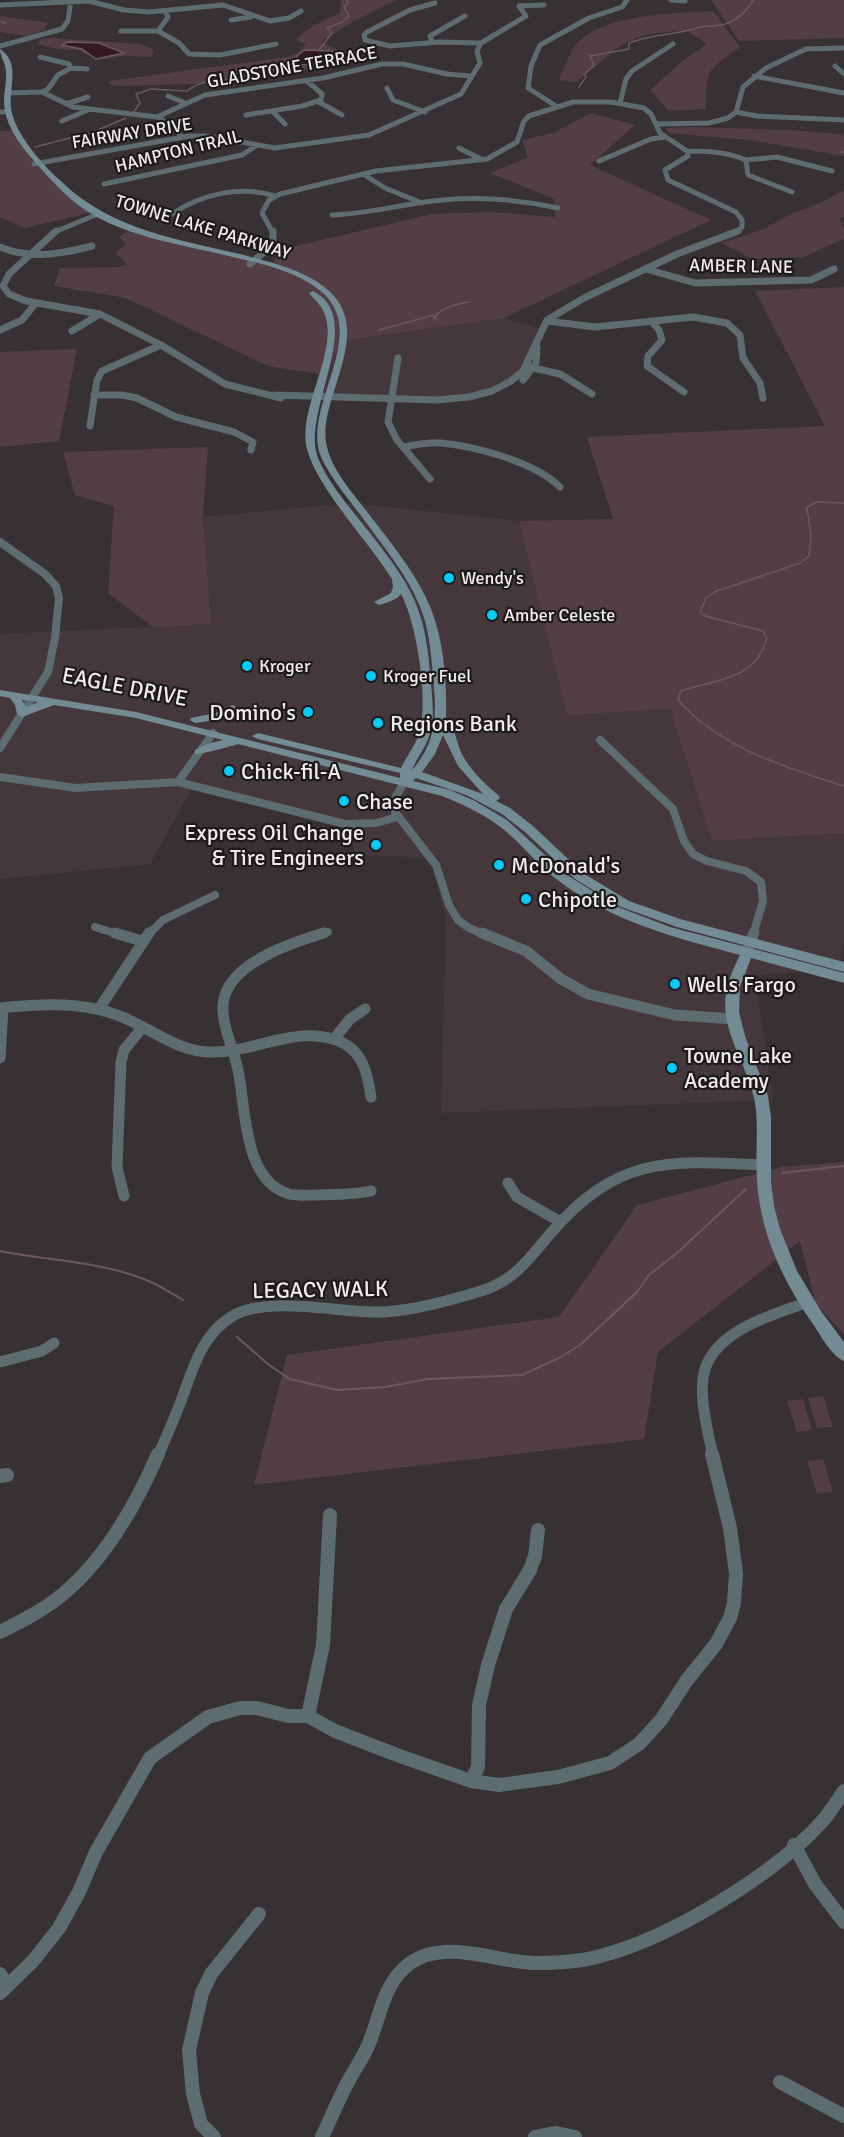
<svg xmlns="http://www.w3.org/2000/svg" width="844" height="2137" viewBox="0 0 844 2137" font-family="Signika,sans-serif">
  <style>
    .built { fill: #45383c }
    .green { fill: #543e45 }
    .water { fill: #341823; stroke: #6c5860; stroke-width: 1.5 }
    .lines { fill: none; stroke-linecap: round; stroke-linejoin: round }
    .stream-far1 { stroke: #6c5860; stroke-width: 1.5 }
    .stream { stroke: #6c5860; stroke-width: 2 }
    .street-far4 { stroke: #5c6c71; stroke-width: 5 }
    .street-far3 { stroke: #5c6c71; stroke-width: 7 }
    .street-far2 { stroke: #5c6c71; stroke-width: 8 }
    .street-far1 { stroke: #5c6c71; stroke-width: 11 }
    .street { stroke: #5c6c71; stroke-width: 14 }
    .secondary { fill: #728b94; fill-rule: evenodd }
    .poi-dot { fill: #00cbf9; stroke: #1d1a1b; stroke-width: 2 }
    .labels { text-anchor: middle; stroke-width: 4.5; stroke-linejoin: round; paint-order: stroke }
    .far-street-label { font-size: 18px; fill: #f0eced; stroke: #1d1a1b }
    .far-poi-label { font-size: 18px; fill: #f0eced; stroke: #1d1a1b; text-anchor: start }
    .street-label { font-size: 22px; fill: #f0eced; stroke: #1d1a1b }
    .poi-label { font-size: 22px; fill: #f0eced; stroke: #1d1a1b; text-anchor: start }
  </style>
  <rect width="100%" height="100%" fill="#373133"/>
  <!-- built -->
  <path class="built" d="M 504,318 L 539,329 L 533,341 L 532,359 L 504,389 L 455,396 L 317,396 L 341,341 Z
    M 350,503 L 519,521 L 567,715 L 670,709 L 712,841 L 844,833 L 844,939 L 839,970 L 755,975 L 773,1100 L 441,1113 L 446,920 L 433,869 L 422,857 L 356,856 L 347,828 L 193,787 L 150,864 L 0,879 L 0,634 L 211,624 L 203,517 Z"/>
  <!-- green -->
  <path class="green" d="M 341,0 L 396,0 L 351,23 L 320,42 L 343,52 L 347,60 L 340,65 L 227,83 L 123,86 L 111,85 L 108,81 L 287,57 L 296,54 L 306,44 L 296,40 C 308,27 324,20 340,13 Z
    M 711,0 L 844,0 L 844,38 L 739,41 Z
    M 713,11 L 740,47 C 707,71 706,68 706,109 L 669,111 L 650,90 L 684,60 L 707,44 L 686,30 L 648,34 L 624,43 L 576,82 L 559,80 C 562,72 572,48 578,42 C 605,14 676,13 713,11 Z
    M 0,16 L 48,23 L 44,30 L 26,36 L 0,32 Z
    M 51,38 L 140,44 L 154,50 L 151,57 L 123,56 L 98,60 L 78,50 L 56,49 L 37,44 L 41,39 Z
    M 591,113 L 635,125 L 590,165 L 711,220 L 504,318 L 341,341 L 326,375 L 268,366 L 126,298 L 54,286 L 60,268 L 119,267 L 126,264 L 116,252 L 126,244 L 119,237 L 134,227 L 271,266 L 283,249 L 432,214 L 491,212 L 555,217 L 554,199 L 490,173 L 528,157 L 522,140 L 553,133 Z
    M 692,127 L 791,130 L 839,134 L 844,136 L 844,156 L 748,140 L 669,133 L 665,128 Z
    M 0,131 L 20,131 C 42,166 62,185 93,212 L 25,228 L 0,217 Z
    M 844,190 L 844,217 L 839,218 L 844,228 L 844,239 L 803,257 L 752,259 L 722,243 L 764,229 L 791,214 L 820,203 Z
    M 844,287 L 844,833 L 712,841 L 670,709 L 567,715 L 519,521 L 613,519 L 587,437 L 825,426 L 755,291 Z
    M 77,349 L 59,441 L 0,447 L 0,352 Z
    M 208,447 L 203,517 L 211,624 L 153,627 L 108,593 L 114,506 L 75,495 L 63,452 Z
    M 844,1162 L 844,1334 L 816,1304 L 800,1241 L 658,1352 L 644,1439 L 254,1485 L 287,1355 L 559,1317 L 637,1205 L 782,1167 Z
    M 823,1396 L 833,1427 L 817,1428 L 808,1398 Z
    M 803,1399 L 812,1430 L 797,1432 L 787,1401 Z
    M 823,1459 L 833,1492 L 817,1494 L 807,1461 Z"/>
  <!-- water -->
  <path class="water" d="M 68,42 L 99,43 L 124,53 L 96,59 L 82,49 L 62,45 Z
    M 305,50 L 332,51 L 338,55 L 312,58 L 309,61 L 312,65 C 301,64 293,67 284,60 L 297,58 L 297,56 Z"/>
  <g class="lines">
    <!-- stream-far1 -->
    <path class="stream-far1" d="M 0,22 L 6,23
      M 319,50 L 332,33 L 327,28 L 342,22 L 349,16 L 344,7 L 348,3 L 347,0
      M 579,87 L 586,77 L 585,74 L 594,65 L 590,56 L 629,49 L 629,43 C 651,34 675,35 697,28 C 706,25 716,27 725,24 C 736,21 748,10 753,0
      M 133,113 L 140,103 L 136,94 L 151,89 L 187,91 C 212,71 250,86 277,68 L 273,64 L 286,61
      M 35,147 L 93,132 L 126,118
      M 841,152 L 844,152
      M 436,319 L 434,318 C 442,307 455,305 468,302
      M 379,330 L 434,315
      M 844,503 L 817,502 L 807,507 L 811,537 L 809,556 L 800,563 L 714,592 L 706,598 L 700,612 L 705,616 L 763,631 L 767,638 C 756,681 715,679 681,691 L 678,700 C 719,747 786,768 844,786"/>
    <!-- stream -->
    <path class="stream" d="M 782,1173 L 844,1166
      M 0,1251 C 48,1261 100,1261 146,1280 C 159,1285 171,1293 183,1300
      M 237,1337 L 269,1365 L 290,1379 L 337,1390 L 385,1387 L 428,1379 L 522,1375 L 561,1357 L 580,1345 L 637,1292 L 649,1275 L 677,1253 L 746,1189"/>
    <!-- street-far4 -->
    <path class="street-far4" d="M 671,0 L 685,1
      M 435,3 L 410,10 L 367,32 L 364,35 L 365,40 L 390,46 L 440,42 L 481,43
      M 0,5 L 89,1 L 124,10 L 149,12 L 223,5 L 270,21 L 289,18 L 301,11
      M 519,6 L 544,5
      M 165,11 L 168,17 L 158,31 L 179,43 L 189,54 L 220,55 L 276,44
      M 231,20 L 251,17
      M 121,31 L 158,31
      M 432,42 L 430,36 L 465,16
      M 0,46 L 62,29 L 68,21 L 71,0
      M 40,57 L 69,64 L 71,68 L 58,75 L 48,89 L 42,92
      M 835,66 L 844,74
      M 71,68 L 87,69
      M 754,76 L 844,93
      M 387,88 L 393,100 L 425,112
      M 7,93 L 42,92 L 73,107 L 157,117 L 170,124 L 182,137
      M 168,96 L 185,103
      M 319,102 L 342,115
      M 620,103 L 626,79 L 632,71 L 673,44
      M 66,104 L 88,97
      M 556,106 L 528,88 L 531,66 L 540,45 L 589,18 L 622,7 L 627,0
      M 272,111 L 285,124
      M 0,112 L 8,112
      M 736,112 L 757,116 L 844,120
      M 246,115 L 302,106 L 321,100 L 322,94 L 307,81
      M 157,117 L 205,95 L 323,78 L 382,64 L 403,64 L 447,74 L 471,76
      M 62,121 L 88,110
      M 656,124 L 709,123 L 728,118 L 736,112 L 743,87 L 766,68 L 806,49 L 844,48
      M 459,148 L 483,160
      M 687,151 C 708,151 727,152 746,160 L 748,175 L 792,192
      M 745,160 L 777,157 L 832,171
      M 599,161 L 651,139 L 666,137
      M 34,164 L 189,136 L 208,136 L 275,148 L 369,135 L 461,94 L 480,63 L 477,51 L 481,43 L 526,16 L 519,6
      M 363,174 L 385,188 L 422,203
      M 104,184 L 242,155 L 257,145
      M 172,214 C 201,194 241,185 275,196
      M 332,215 C 366,214 399,205 433,201 C 475,196 517,199 558,208
      M 52,233 L 98,214
      M 273,233 L 262,213 L 269,200 L 280,194 L 376,171 L 487,159 L 517,142 L 524,121 L 529,116 L 573,102 L 611,102 L 644,108 L 651,114 L 660,133 L 687,151 L 688,156 L 665,170 L 668,180 L 736,212 L 742,220 L 742,227 L 736,233"/>
    <!-- street-far3 -->
    <path class="street-far3" d="M 56,231 L 9,274 L 3,286 L 9,294 L 26,301 L 100,314 L 161,345 L 225,384 L 281,398
      M 0,247 C 31,260 60,254 92,246
      M 250,264 L 273,244 L 273,231
      M 646,269 L 695,283 L 811,280 L 834,269
      M 547,321 L 595,327 L 693,317 L 727,323 L 740,335 L 743,358 L 760,383 L 763,398
      M 651,321 L 659,330 L 662,340 L 648,356 L 647,366 L 684,392
      M 0,330 L 22,320 L 35,304
      M 72,331 L 100,314
      M 398,358 L 388,422 L 397,440 L 430,479
      M 529,367 L 560,374 L 592,394
      M 523,380 L 536,363 L 537,347
      M 94,395 L 122,395 L 137,398 L 176,417 L 234,432 L 253,442 L 251,450
      M 275,395 L 436,400 L 469,397 L 492,391 L 511,381 L 523,371 L 547,320 L 584,298 L 677,254 L 738,231
      M 90,426 L 97,380 L 102,371 L 161,345
      M 403,447 C 415,445 427,442 440,443 C 475,446 535,462 560,487"/>
    <!-- street-far2 -->
    <path class="street-far2" d="M 0,542 L 45,574 L 56,586 L 59,598 L 55,638 L 48,672 L 0,748
      M 600,740 L 673,809 L 684,841 L 693,854 L 707,861 L 746,871 L 761,882 L 763,901 L 753,935
      M 0,777 L 76,788 L 178,782 L 345,824 L 376,823 L 397,817
      M 405,781 L 395,798 L 395,812 L 436,865 L 449,905 L 458,920 L 469,928 L 485,935
      M 178,782 L 213,733
      M 95,927 L 120,935
      M 148,935 L 163,920 L 215,895
      M 319,935 L 328,932"/>
    <!-- street-far1 -->
    <path class="street-far1" d="M 115,933 L 142,941
      M 324,933 C 294,942 242,959 227,990 C 215,1014 233,1045 238,1070 C 246,1108 243,1181 289,1194 C 297,1196 307,1195 316,1195 C 335,1194 353,1195 371,1191
      M 482,933 L 526,951 L 561,979 L 588,994 L 675,1015 L 734,1019
      M 747,951 L 754,933
      M 0,1008 C 39,1004 79,1001 117,1015 C 148,1026 175,1051 209,1052 C 254,1054 299,1022 343,1043 C 364,1053 368,1077 371,1097
      M 99,1009 L 149,933
      M 334,1039 L 350,1019 L 365,1009
      M 0,1058 L 3,1008
      M 508,1183 L 517,1197 L 559,1221
      M 124,1196 L 117,1167 L 121,1062 L 124,1050 L 142,1028
      M 0,1362 L 42,1351 L 54,1343
      M 158,1456 C 166,1438 174,1419 181,1401 C 193,1369 201,1336 231,1317 C 266,1294 342,1314 384,1312 C 416,1310 451,1300 481,1291 C 514,1281 529,1259 550,1234 C 617,1156 667,1160 763,1165
      M 713,1456 C 708,1433 700,1401 703,1378 C 709,1333 770,1315 806,1303"/>
    <!-- street -->
    <path class="street" d="M 0,1476 L 7,1475
      M 0,1632 C 22,1621 44,1610 63,1594 C 106,1558 136,1505 158,1454
      M 308,1716 L 323,1645 L 330,1515
      M 471,1781 L 478,1767 L 479,1705 L 488,1665 L 506,1609 L 530,1570 L 535,1556 L 538,1530
      M 794,1845 L 815,1884 L 844,1922
      M 0,1974 L 7,1986
      M 0,1993 L 33,1961 L 59,1928 L 79,1892 L 96,1852 L 150,1758 L 208,1717 L 240,1708 L 257,1708 L 288,1716 L 308,1716 L 335,1731 L 397,1755 L 471,1781 L 499,1785 L 558,1777 L 610,1763 L 639,1744 L 661,1720 L 687,1680 L 716,1644 L 730,1618 L 734,1603 L 736,1573 L 730,1528 L 712,1454
      M 780,2082 L 844,2116
      M 214,2137 L 201,2124 L 193,2094 L 189,2050 L 202,1993 L 211,1974 L 259,1914
      M 322,2137 C 331,2118 339,2098 349,2080 C 355,2069 362,2059 367,2048 C 380,2020 382,1984 409,1964 C 445,1937 497,1963 537,1963 C 558,1963 580,1962 600,1956 C 671,1938 778,1873 826,1817 C 832,1809 838,1800 844,1791
      M 535,2137 L 556,2133 L 575,2137"/>
    <!-- secondary -->
    <path class="secondary" d="M 0,49 C 23,64 6,92 12,113 C 19,140 43,165 63,183 C 112,230 180,240 244,255 C 273,263 305,270 328,290 C 377,333 315,400 327,447 C 333,472 353,493 368,513 C 391,543 417,574 431,609 C 444,642 447,683 446,718 C 455,725 457,746 463,756 C 472,772 485,784 498,795 L 500,798 L 496,801 L 510,808 L 533,826 L 583,873 L 629,901 L 680,919 L 844,962 L 844,972 L 677,927 L 621,907 L 575,879 L 525,832 L 502,814 L 466,795 L 416,778 L 413,781 L 450,790 L 475,801 L 507,820 L 567,875 L 618,907 L 670,927 L 844,973 L 844,983 L 751,958 L 740,987 L 739,1012 L 745,1036 L 768,1096 L 771,1117 L 771,1182 L 774,1206 L 780,1229 L 797,1271 L 821,1311 L 844,1342 L 844,1361 C 832,1356 822,1338 815,1327 C 784,1284 760,1233 757,1180 C 755,1154 759,1128 755,1103 C 749,1066 720,1032 726,994 C 728,980 734,967 740,955 C 676,938 613,922 559,881 C 537,865 521,842 499,826 C 482,813 462,804 442,796 L 238,744 C 232,746 199,755 195,754 L 195,750 L 207,744 L 223,740 L 136,718 L 54,705 L 22,717 L 17,714 L 15,705 L 10,698 L 0,696 L 0,690 L 136,712 L 400,778 L 400,773 L 258,739 L 252,736 L 258,733 L 401,768 C 407,755 417,744 420,730 C 428,697 417,624 401,594 C 397,600 386,603 379,605 L 374,602 L 391,593 L 393,587 L 392,579 C 369,542 317,488 307,449 C 296,407 345,344 321,307 C 318,302 313,298 309,293 L 313,291 C 368,319 300,412 318,458 C 330,486 352,510 370,533 C 389,558 411,585 420,615 C 427,636 429,660 431,683 C 432,699 435,717 430,733 C 427,746 417,757 412,770 C 434,746 437,719 434,688 C 432,666 431,643 425,621 C 414,582 385,549 362,517 C 348,498 331,479 321,457 C 301,408 369,337 324,294 C 296,268 251,262 216,253 C 176,244 131,236 95,216 C 71,203 52,181 34,161 C 22,147 8,129 5,111 C 2,98 7,85 6,72 C 6,63 0,57 0,49 ZM 22,700 L 38,702 L 26,707 ZM 443,735 L 458,766 L 483,794 L 422,772 L 435,754 Z
      M 233,705 L 238,708 C 227,719 211,721 195,723 L 190,720 L 191,718 L 215,713 Z"/>
  </g>
  <!-- markers -->
  <g class="poi-dot">
    <circle cx="449" cy="578" r="6"/>
    <circle cx="492" cy="615" r="6"/>
    <circle cx="247" cy="666" r="6"/>
    <circle cx="371" cy="676" r="6"/>
    <circle cx="308" cy="712" r="6"/>
    <circle cx="378" cy="723" r="6"/>
    <circle cx="229" cy="771" r="6"/>
    <circle cx="344" cy="801" r="6"/>
    <circle cx="376" cy="845" r="6"/>
    <circle cx="499" cy="865" r="6"/>
    <circle cx="526" cy="899" r="6"/>
    <circle cx="675" cy="984" r="6"/>
    <circle cx="672" cy="1068" r="6"/>
  </g>
  <g class="labels">
    <!-- far-street labels -->
    <g class="far-street-label">
      <text transform="translate(292 67) rotate(-10)" y="6">GLADSTONE TERRACE</text>
      <text transform="translate(132 133) rotate(-9)" y="6">FAIRWAY DRIVE</text>
      <text transform="translate(178 151) rotate(-14)" y="6">HAMPTON TRAIL</text>
      <text transform="translate(203 227) rotate(17)" y="6">TOWNE LAKE PARKWAY</text>
      <text transform="translate(741 266) rotate(1)" y="6">AMBER LANE</text>
    </g>
    <!-- far-poi labels -->
    <g class="far-poi-label">
      <text x="461" y="584">Wendy's</text>
      <text x="504" y="621">Amber Celeste</text>
      <text x="259" y="672">Kroger</text>
      <text x="383" y="682">Kroger Fuel</text>
    </g>
    <!-- street labels -->
    <g class="street-label">
      <text transform="translate(125 686) rotate(11)" y="8">EAGLE DRIVE</text>
      <text transform="translate(320 1289) rotate(-1)" y="8">LEGACY WALK</text>
    </g>
    <!-- poi labels -->
    <g class="poi-label">
      <text x="296" y="720" text-anchor="end">Domino's</text>
      <text x="390" y="731">Regions Bank</text>
      <text x="241" y="779">Chick-fil-A</text>
      <text x="356" y="809">Chase</text>
      <text x="364" y="840" text-anchor="end">Express Oil Change<tspan x="364" dy="25">&amp; Tire Engineers</tspan></text>
      <text x="511" y="873">McDonald's</text>
      <text x="538" y="907">Chipotle</text>
      <text x="687" y="992">Wells Fargo</text>
      <text x="684" y="1063">Towne Lake<tspan x="684" dy="25">Academy</tspan></text>
    </g>
  </g>
</svg>
